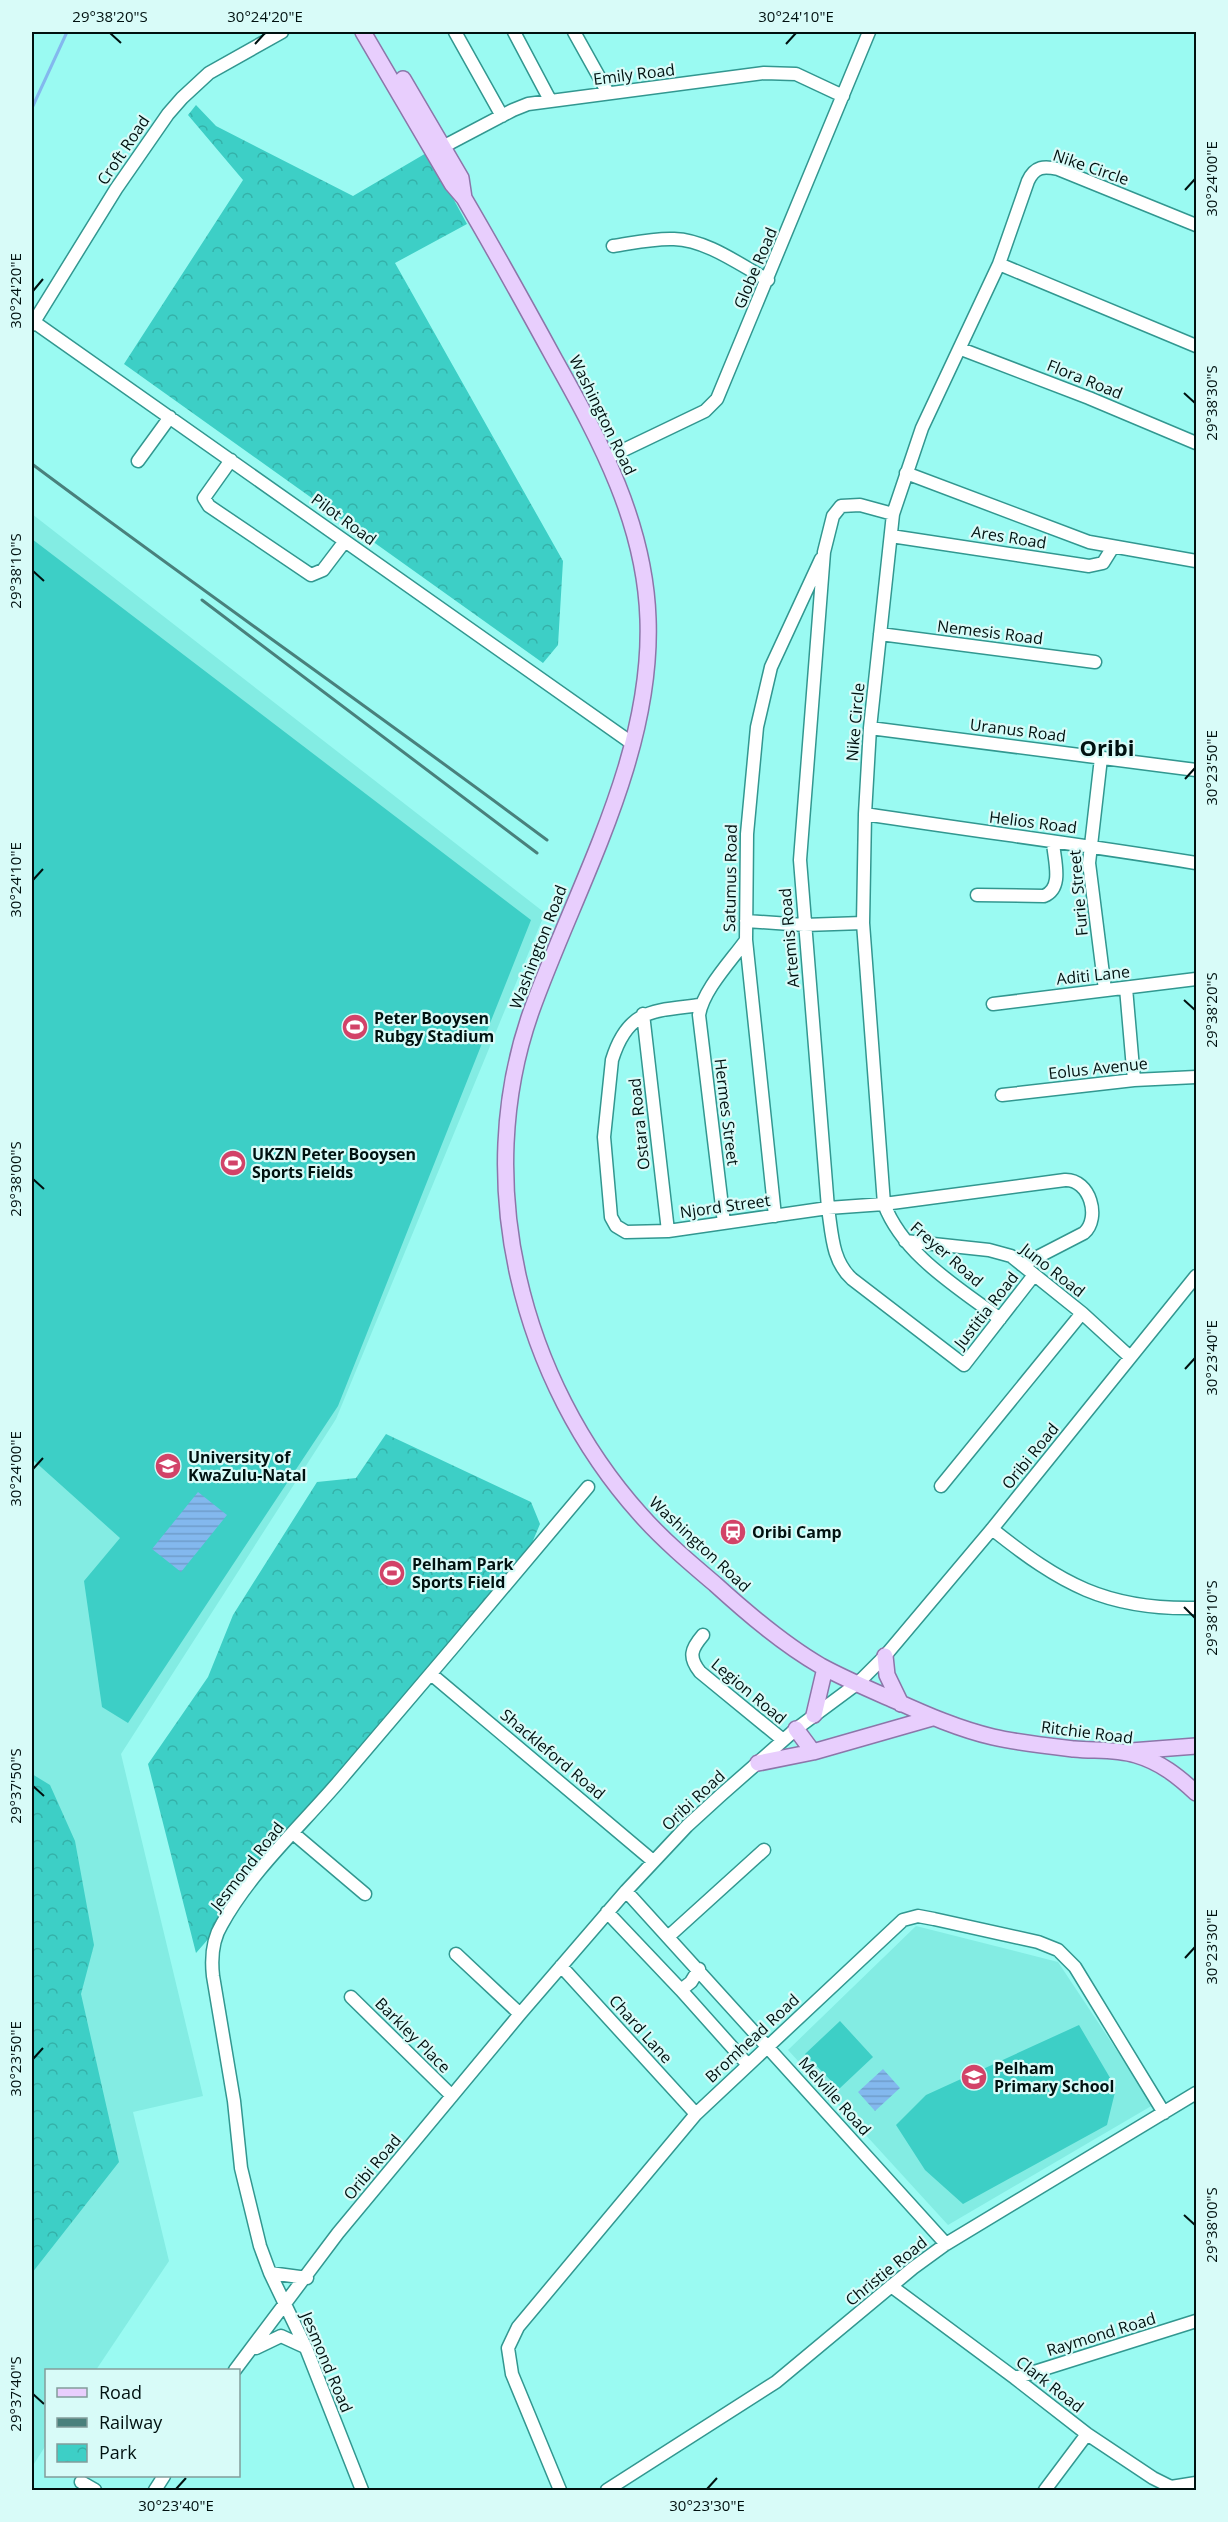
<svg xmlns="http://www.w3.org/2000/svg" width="1228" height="2522" viewBox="0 0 1228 2522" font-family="'Open Sans',sans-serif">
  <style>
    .built { fill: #83ece3 }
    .green { fill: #3dcfc6 }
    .park { fill: url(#park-crowns) }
    .water { fill: url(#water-rules) }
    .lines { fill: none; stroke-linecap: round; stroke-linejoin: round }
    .stream { stroke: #83b8ee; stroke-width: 3 }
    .minor-casing { stroke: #329790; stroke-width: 15 }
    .major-casing { stroke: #8c76a9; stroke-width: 18 }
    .minor { stroke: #fff; stroke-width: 12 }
    .major { stroke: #e8cefd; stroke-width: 15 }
    .rail { stroke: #49807c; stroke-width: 3 }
    .ticks { fill: none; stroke: #001110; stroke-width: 2 }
    .labels { text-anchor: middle; stroke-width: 4.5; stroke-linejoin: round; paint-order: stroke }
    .street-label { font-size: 16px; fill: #001110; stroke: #d8fbf8 }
    .poi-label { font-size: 16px; font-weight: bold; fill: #001110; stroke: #d8fbf8; text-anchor: start }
    .district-label { font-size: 22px; font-weight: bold; fill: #001110; stroke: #d8fbf8 }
    .neatline { fill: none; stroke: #001110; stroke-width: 2 }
    .ticks-label { font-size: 15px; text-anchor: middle; fill: #001110 }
  </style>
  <defs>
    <pattern id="park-crowns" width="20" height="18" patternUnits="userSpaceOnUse" patternTransform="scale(1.5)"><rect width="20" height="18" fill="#3dcfc6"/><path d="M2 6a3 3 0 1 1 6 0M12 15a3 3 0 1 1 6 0" fill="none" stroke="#34b1a9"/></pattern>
    <pattern id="water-rules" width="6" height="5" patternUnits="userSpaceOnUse" patternTransform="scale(1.5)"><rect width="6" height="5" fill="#83b8ee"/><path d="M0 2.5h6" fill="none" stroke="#6f9dcb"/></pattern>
  </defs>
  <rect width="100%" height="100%" fill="#9afaf2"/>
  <!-- built -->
  <path class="built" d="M 32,514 L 545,913 L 336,1419 L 121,1754 L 203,2096 L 133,2112 L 169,2261 L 96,2370 L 46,2370 L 46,2445 L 32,2467 Z
    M 916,1926 L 1058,1962 L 1153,2105 L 948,2225 L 788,2050 Z"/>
  <!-- green -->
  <path class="green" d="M 32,539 L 531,920 L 338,1406 L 128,1723 L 102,1707 L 84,1581 L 120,1538 L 32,1459 Z
    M 840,2021 L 873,2057 L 839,2089 L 805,2054 Z
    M 1079,2025 L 1116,2088 L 1107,2125 L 963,2204 L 925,2170 L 896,2125 L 926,2095 Z"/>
  <!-- park -->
  <path class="park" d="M 196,105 L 216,126 L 353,196 L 428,152 L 467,224 L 395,263 L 563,561 L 558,645 L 543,663 L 124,364 L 243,180 L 188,115 Z
    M 386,1434 L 531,1502 L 540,1524 L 516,1581 L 371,1753 L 196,1953 L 148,1764 L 208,1677 L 233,1615 L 317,1482 L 356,1478 Z
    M 32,1774 L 50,1785 L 75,1841 L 94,1945 L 81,1994 L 119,2162 L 32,2273 Z"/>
  <!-- water -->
  <path class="water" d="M 198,1492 L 227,1515 L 181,1572 L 152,1549 Z
    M 883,2069 L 900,2088 L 875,2111 L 858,2092 Z"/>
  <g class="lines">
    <!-- stream -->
    <path class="stream" d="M 32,108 L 67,32"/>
    <defs>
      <path id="minor" d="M 455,32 L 502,116
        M 514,32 L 550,100
        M 574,32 L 608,93
        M 435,151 L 513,110 L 528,104 L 764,73 L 796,74 L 843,96
        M 613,246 C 633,243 654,238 674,239 C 707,240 740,265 768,280
        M 999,264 L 1196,346
        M 34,322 L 633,744
        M 32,325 L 116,189 L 168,114 L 182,98 L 209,73 L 282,32
        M 961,349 L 1089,398 L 1196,443
        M 607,458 L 705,411 L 717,399 L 869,32
        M 231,460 L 204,498 L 209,506 L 311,575 L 323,570 L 345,541
        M 138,461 L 170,417
        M 906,473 L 1089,542 L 1196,561
        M 893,514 L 860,505 L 841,506 L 833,516 L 824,552 L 800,860 L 828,1208 C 832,1234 832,1261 852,1279 L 964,1365 L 1034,1275
        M 891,536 L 1089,566 L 1103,563 L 1113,547
        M 880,634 L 1095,662
        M 870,728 L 1196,770
        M 1101,758 L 1089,863 L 1105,990
        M 865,814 C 975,831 1086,845 1196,863
        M 977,895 L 1044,896 C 1064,888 1054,860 1053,842
        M 746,921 L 804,925 L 863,923
        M 1126,988 L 1134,1080
        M 993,1004 L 1196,979
        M 700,1005 C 654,1011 628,1008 612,1060 L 604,1137 L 611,1217 L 616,1226 L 626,1232 L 668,1231 L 828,1208 L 884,1204 L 1065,1180 C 1090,1179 1101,1218 1084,1233 L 1022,1265
        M 643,1014 L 668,1231
        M 1002,1095 L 1134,1080 L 1196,1077
        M 775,1216 L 746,940 L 747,834 L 757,727 L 771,667 L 821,559
        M 724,1223 L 699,1015 C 703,990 731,961 746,940
        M 905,1241 L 989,1250 L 1011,1256 L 1082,1313 L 1130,1357
        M 1000,1319 C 958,1287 904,1256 884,1204 L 863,923 L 865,814 L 870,728 L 893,514 L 922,428 L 999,264 L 1028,181 C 1035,166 1044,166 1058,169 L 1196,225
        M 941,1486 L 1082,1313
        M 992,1529 C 1061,1584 1106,1610 1196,1608
        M 703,1635 C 691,1649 688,1657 700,1672 L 783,1740
        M 431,1674 L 653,1861
        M 293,1833 L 365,1894
        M 626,1891 L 946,2244
        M 607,1912 L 681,1990 L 748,2065
        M 669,1936 L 764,1850
        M 456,1954 L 520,2014
        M 561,1966 L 696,2114
        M 681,1990 L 691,1982 L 699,1969
        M 351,1997 L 452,2096
        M 270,2273 L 307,2278
        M 891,2286 L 1015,2378 L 1087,2434 L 1153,2478 L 1171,2487 L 1196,2483
        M 256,2348 L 281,2336 L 305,2347
        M 235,2370 L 338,2233 L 520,2014 L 626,1891 L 687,1826 L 721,1795 L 796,1729 L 858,1683 L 885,1656 L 992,1529 L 1196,1276
        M 1015,2378 L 1196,2321
        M 81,2482 L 95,2490
        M 155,2490 L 164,2476
        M 362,2490 L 306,2348 L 270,2273 L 260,2246 L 241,2168 L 234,2101 L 213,1976 C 211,1958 212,1940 222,1924 C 252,1870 301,1826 341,1779 C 424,1682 506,1585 588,1487
        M 560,2490 L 512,2374 L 508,2348 L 518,2327 L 696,2114 L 903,1920 L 918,1916 L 934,1919 L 1038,1942 L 1058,1950 L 1075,1967 L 1164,2113
        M 607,2490 L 776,2382 L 913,2268 L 946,2244 L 1196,2093
        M 1045,2490 L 1087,2434"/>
      <path id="major" d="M 363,32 L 452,184 L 464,198 C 495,251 525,305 555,360 C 601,442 645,524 648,619 C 653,757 576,886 531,1012 C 471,1182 521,1381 640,1514 C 662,1539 689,1562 715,1584 C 748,1614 783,1644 821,1666 C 845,1679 871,1690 896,1701 C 927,1715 959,1729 993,1737 C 1019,1743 1047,1746 1074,1749 C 1095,1751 1116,1749 1136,1755 C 1160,1762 1178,1776 1196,1793
        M 403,79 L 461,178 L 464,198
        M 885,1656 L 887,1675 L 901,1704
        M 814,1715 L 825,1668
        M 796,1729 L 813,1752
        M 1131,1751 L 1196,1746
        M 758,1763 L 813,1752 L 932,1718"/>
    </defs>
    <!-- minor casing -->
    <use href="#minor" class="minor-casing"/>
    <!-- major casing -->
    <use href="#major" class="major-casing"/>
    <!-- minor -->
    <use href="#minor" class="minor"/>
    <!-- major -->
    <use href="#major" class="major"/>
    <!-- rail -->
    <path class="rail" d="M 32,464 C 202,591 377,713 547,840
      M 202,600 L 537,853"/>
  </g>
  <!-- ticks -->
  <path class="ticks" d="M 110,33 L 121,43M 255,44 L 265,33M 786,44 L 796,33M 1185,190 L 1195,179M 33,291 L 43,279M 1184,393 L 1195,403M 33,571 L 44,581M 1185,779 L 1195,768M 33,880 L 43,869M 1184,1000 L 1195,1010M 33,1179 L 44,1189M 1185,1369 L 1195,1358M 33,1469 L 43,1458M 1184,1607 L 1195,1618M 33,1786 L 44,1796M 1185,1958 L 1195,1947M 33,2059 L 43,2048M 1184,2215 L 1195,2225M 33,2394 L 44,2404M 176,2489 L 186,2478M 707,2489 L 717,2478"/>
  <!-- icons -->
  <defs>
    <symbol id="stadium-disc" viewBox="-11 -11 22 22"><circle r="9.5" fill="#d24368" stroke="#d8fbf8"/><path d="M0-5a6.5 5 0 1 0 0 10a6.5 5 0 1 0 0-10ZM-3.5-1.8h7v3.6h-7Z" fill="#fff"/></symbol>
    <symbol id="university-disc" viewBox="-11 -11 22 22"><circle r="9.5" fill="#d24368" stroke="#d8fbf8"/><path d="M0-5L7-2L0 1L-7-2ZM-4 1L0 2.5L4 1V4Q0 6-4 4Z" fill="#fff"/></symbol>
    <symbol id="station-disc" viewBox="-11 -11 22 22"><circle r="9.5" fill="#d24368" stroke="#d8fbf8"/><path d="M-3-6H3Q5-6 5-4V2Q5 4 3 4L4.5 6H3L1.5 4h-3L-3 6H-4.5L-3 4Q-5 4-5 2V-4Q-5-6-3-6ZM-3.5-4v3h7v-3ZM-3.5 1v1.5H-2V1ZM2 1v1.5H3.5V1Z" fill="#fff"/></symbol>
    <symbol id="school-disc" viewBox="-11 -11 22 22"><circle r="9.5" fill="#d24368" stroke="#d8fbf8"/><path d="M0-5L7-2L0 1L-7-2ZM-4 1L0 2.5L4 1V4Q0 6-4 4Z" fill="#fff"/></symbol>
  </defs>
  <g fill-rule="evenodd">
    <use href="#stadium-disc" x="340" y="1012" width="30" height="30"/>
    <use href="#stadium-disc" x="218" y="1148" width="30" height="30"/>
    <use href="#university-disc" x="153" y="1451" width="30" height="30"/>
    <use href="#station-disc" x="718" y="1517" width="30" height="30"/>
    <use href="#stadium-disc" x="377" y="1558" width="30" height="30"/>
    <use href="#school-disc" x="959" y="2062" width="30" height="30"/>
  </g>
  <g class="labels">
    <!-- street labels -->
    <g class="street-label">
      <text transform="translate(634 74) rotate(-7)" y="6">Emily Road</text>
      <text transform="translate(123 150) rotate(-56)" y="6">Croft Road</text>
      <text transform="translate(1091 167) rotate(19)" y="6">Nike Circle</text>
      <text transform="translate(755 268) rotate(-67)" y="6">Globe Road</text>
      <text transform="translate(1085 379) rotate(22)" y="6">Flora Road</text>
      <text transform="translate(603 415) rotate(64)" y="6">Washington Road</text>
      <text transform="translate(344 519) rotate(36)" y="6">Pilot Road</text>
      <text transform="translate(1009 537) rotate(9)" y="6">Ares Road</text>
      <text transform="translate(990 632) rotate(7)" y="6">Nemesis Road</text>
      <text transform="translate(855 722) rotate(-85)" y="6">Nike Circle</text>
      <text transform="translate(1018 730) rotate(7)" y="6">Uranus Road</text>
      <text transform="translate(1033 822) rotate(7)" y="6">Helios Road</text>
      <text transform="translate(730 878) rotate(-89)" y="6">Satumus Road</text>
      <text transform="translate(1078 893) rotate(-95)" y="6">Furie Street</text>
      <text transform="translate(789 938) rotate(-95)" y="6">Artemis Road</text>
      <text transform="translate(538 947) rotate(-69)" y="6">Washington Road</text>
      <text transform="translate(1093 975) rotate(-6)" y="6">Aditi Lane</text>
      <text transform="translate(1098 1068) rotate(-6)" y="6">Eolus Avenue</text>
      <text transform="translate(727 1112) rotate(83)" y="6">Hermes Street</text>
      <text transform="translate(639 1124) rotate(-96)" y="6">Ostara Road</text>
      <text transform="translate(725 1206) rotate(-8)" y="6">Njord Street</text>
      <text transform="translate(947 1254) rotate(41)" y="6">Freyer Road</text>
      <text transform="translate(1053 1270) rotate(38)" y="6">Juno Road</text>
      <text transform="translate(986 1310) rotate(-52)" y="6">Justitia Road</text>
      <text transform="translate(1030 1456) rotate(-51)" y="6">Oribi Road</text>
      <text transform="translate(700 1544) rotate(43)" y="6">Washington Road</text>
      <text transform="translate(749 1691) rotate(40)" y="6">Legion Road</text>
      <text transform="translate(1087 1732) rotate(7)" y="6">Ritchie Road</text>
      <text transform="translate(553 1754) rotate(40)" y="6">Shackleford Road</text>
      <text transform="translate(693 1800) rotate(-43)" y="6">Oribi Road</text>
      <text transform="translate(247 1866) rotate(-52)" y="6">Jesmond Road</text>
      <text transform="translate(641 2029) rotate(48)" y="6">Chard Lane</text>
      <text transform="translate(413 2035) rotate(45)" y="6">Barkley Place</text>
      <text transform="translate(752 2038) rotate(-43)" y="6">Bromhead Road</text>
      <text transform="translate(835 2096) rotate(48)" y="6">Melville Road</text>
      <text transform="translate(372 2167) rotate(-50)" y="6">Oribi Road</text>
      <text transform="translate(886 2271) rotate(-39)" y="6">Christie Road</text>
      <text transform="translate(1101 2334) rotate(-17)" y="6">Raymond Road</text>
      <text transform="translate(327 2362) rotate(67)" y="6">Jesmond Road</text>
      <text transform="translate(1050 2384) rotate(38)" y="6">Clark Road</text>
    </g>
    <!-- poi labels -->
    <g class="poi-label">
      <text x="374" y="1024">Peter Booysen<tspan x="374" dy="18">Rubgy Stadium</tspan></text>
      <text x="252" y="1160">UKZN Peter Booysen<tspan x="252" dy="18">Sports Fields</tspan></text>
      <text x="188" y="1463">University of<tspan x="188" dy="18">KwaZulu-Natal</tspan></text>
      <text x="752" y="1538">Oribi Camp</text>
      <text x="412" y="1570">Pelham Park<tspan x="412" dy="18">Sports Field</tspan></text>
      <text x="994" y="2074">Pelham<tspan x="994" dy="18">Primary School</tspan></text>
    </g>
    <!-- district labels -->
    <g class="district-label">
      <text x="1107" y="756">Oribi</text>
    </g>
  </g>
  <!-- border -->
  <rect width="1228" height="2522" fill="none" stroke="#d8fbf8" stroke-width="66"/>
  <!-- legend -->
  <rect x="45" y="2369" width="195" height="108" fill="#d8fbf8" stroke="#829d9b" stroke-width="1.5"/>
  <rect x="57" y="2388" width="30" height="9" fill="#e8cefd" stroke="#829d9b" stroke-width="1.5"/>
  <text x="99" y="2399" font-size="18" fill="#001110">Road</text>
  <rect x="57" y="2418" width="30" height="9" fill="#49807c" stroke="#829d9b" stroke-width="1.5"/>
  <text x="99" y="2429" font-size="18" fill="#001110">Railway</text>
  <rect x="57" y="2444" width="30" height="18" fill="url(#park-crowns)" stroke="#829d9b" stroke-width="1.5"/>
  <text x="99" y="2459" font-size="18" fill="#001110">Park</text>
  <rect x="33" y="33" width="1162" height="2456" class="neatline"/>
  <g class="ticks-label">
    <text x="110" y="22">29°38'20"S</text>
    <text x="265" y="22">30°24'20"E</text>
    <text x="796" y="22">30°24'10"E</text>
    <text transform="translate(1212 179) rotate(-90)" y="5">30°24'00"E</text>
    <text transform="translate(16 291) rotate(-90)" y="5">30°24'20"E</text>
    <text transform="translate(1212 403) rotate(-90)" y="5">29°38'30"S</text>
    <text transform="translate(16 571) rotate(-90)" y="5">29°38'10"S</text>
    <text transform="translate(1212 768) rotate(-90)" y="5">30°23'50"E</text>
    <text transform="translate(16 880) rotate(-90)" y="5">30°24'10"E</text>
    <text transform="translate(1212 1010) rotate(-90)" y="5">29°38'20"S</text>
    <text transform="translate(16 1179) rotate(-90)" y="5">29°38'00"S</text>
    <text transform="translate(1212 1358) rotate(-90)" y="5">30°23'40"E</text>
    <text transform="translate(16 1469) rotate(-90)" y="5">30°24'00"E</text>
    <text transform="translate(1212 1618) rotate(-90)" y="5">29°38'10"S</text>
    <text transform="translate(16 1786) rotate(-90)" y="5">29°37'50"S</text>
    <text transform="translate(1212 1947) rotate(-90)" y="5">30°23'30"E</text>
    <text transform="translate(16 2059) rotate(-90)" y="5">30°23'50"E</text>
    <text transform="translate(1212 2225) rotate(-90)" y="5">29°38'00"S</text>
    <text transform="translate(16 2394) rotate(-90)" y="5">29°37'40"S</text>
    <text x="176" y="2511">30°23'40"E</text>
    <text x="707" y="2511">30°23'30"E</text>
  </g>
</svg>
